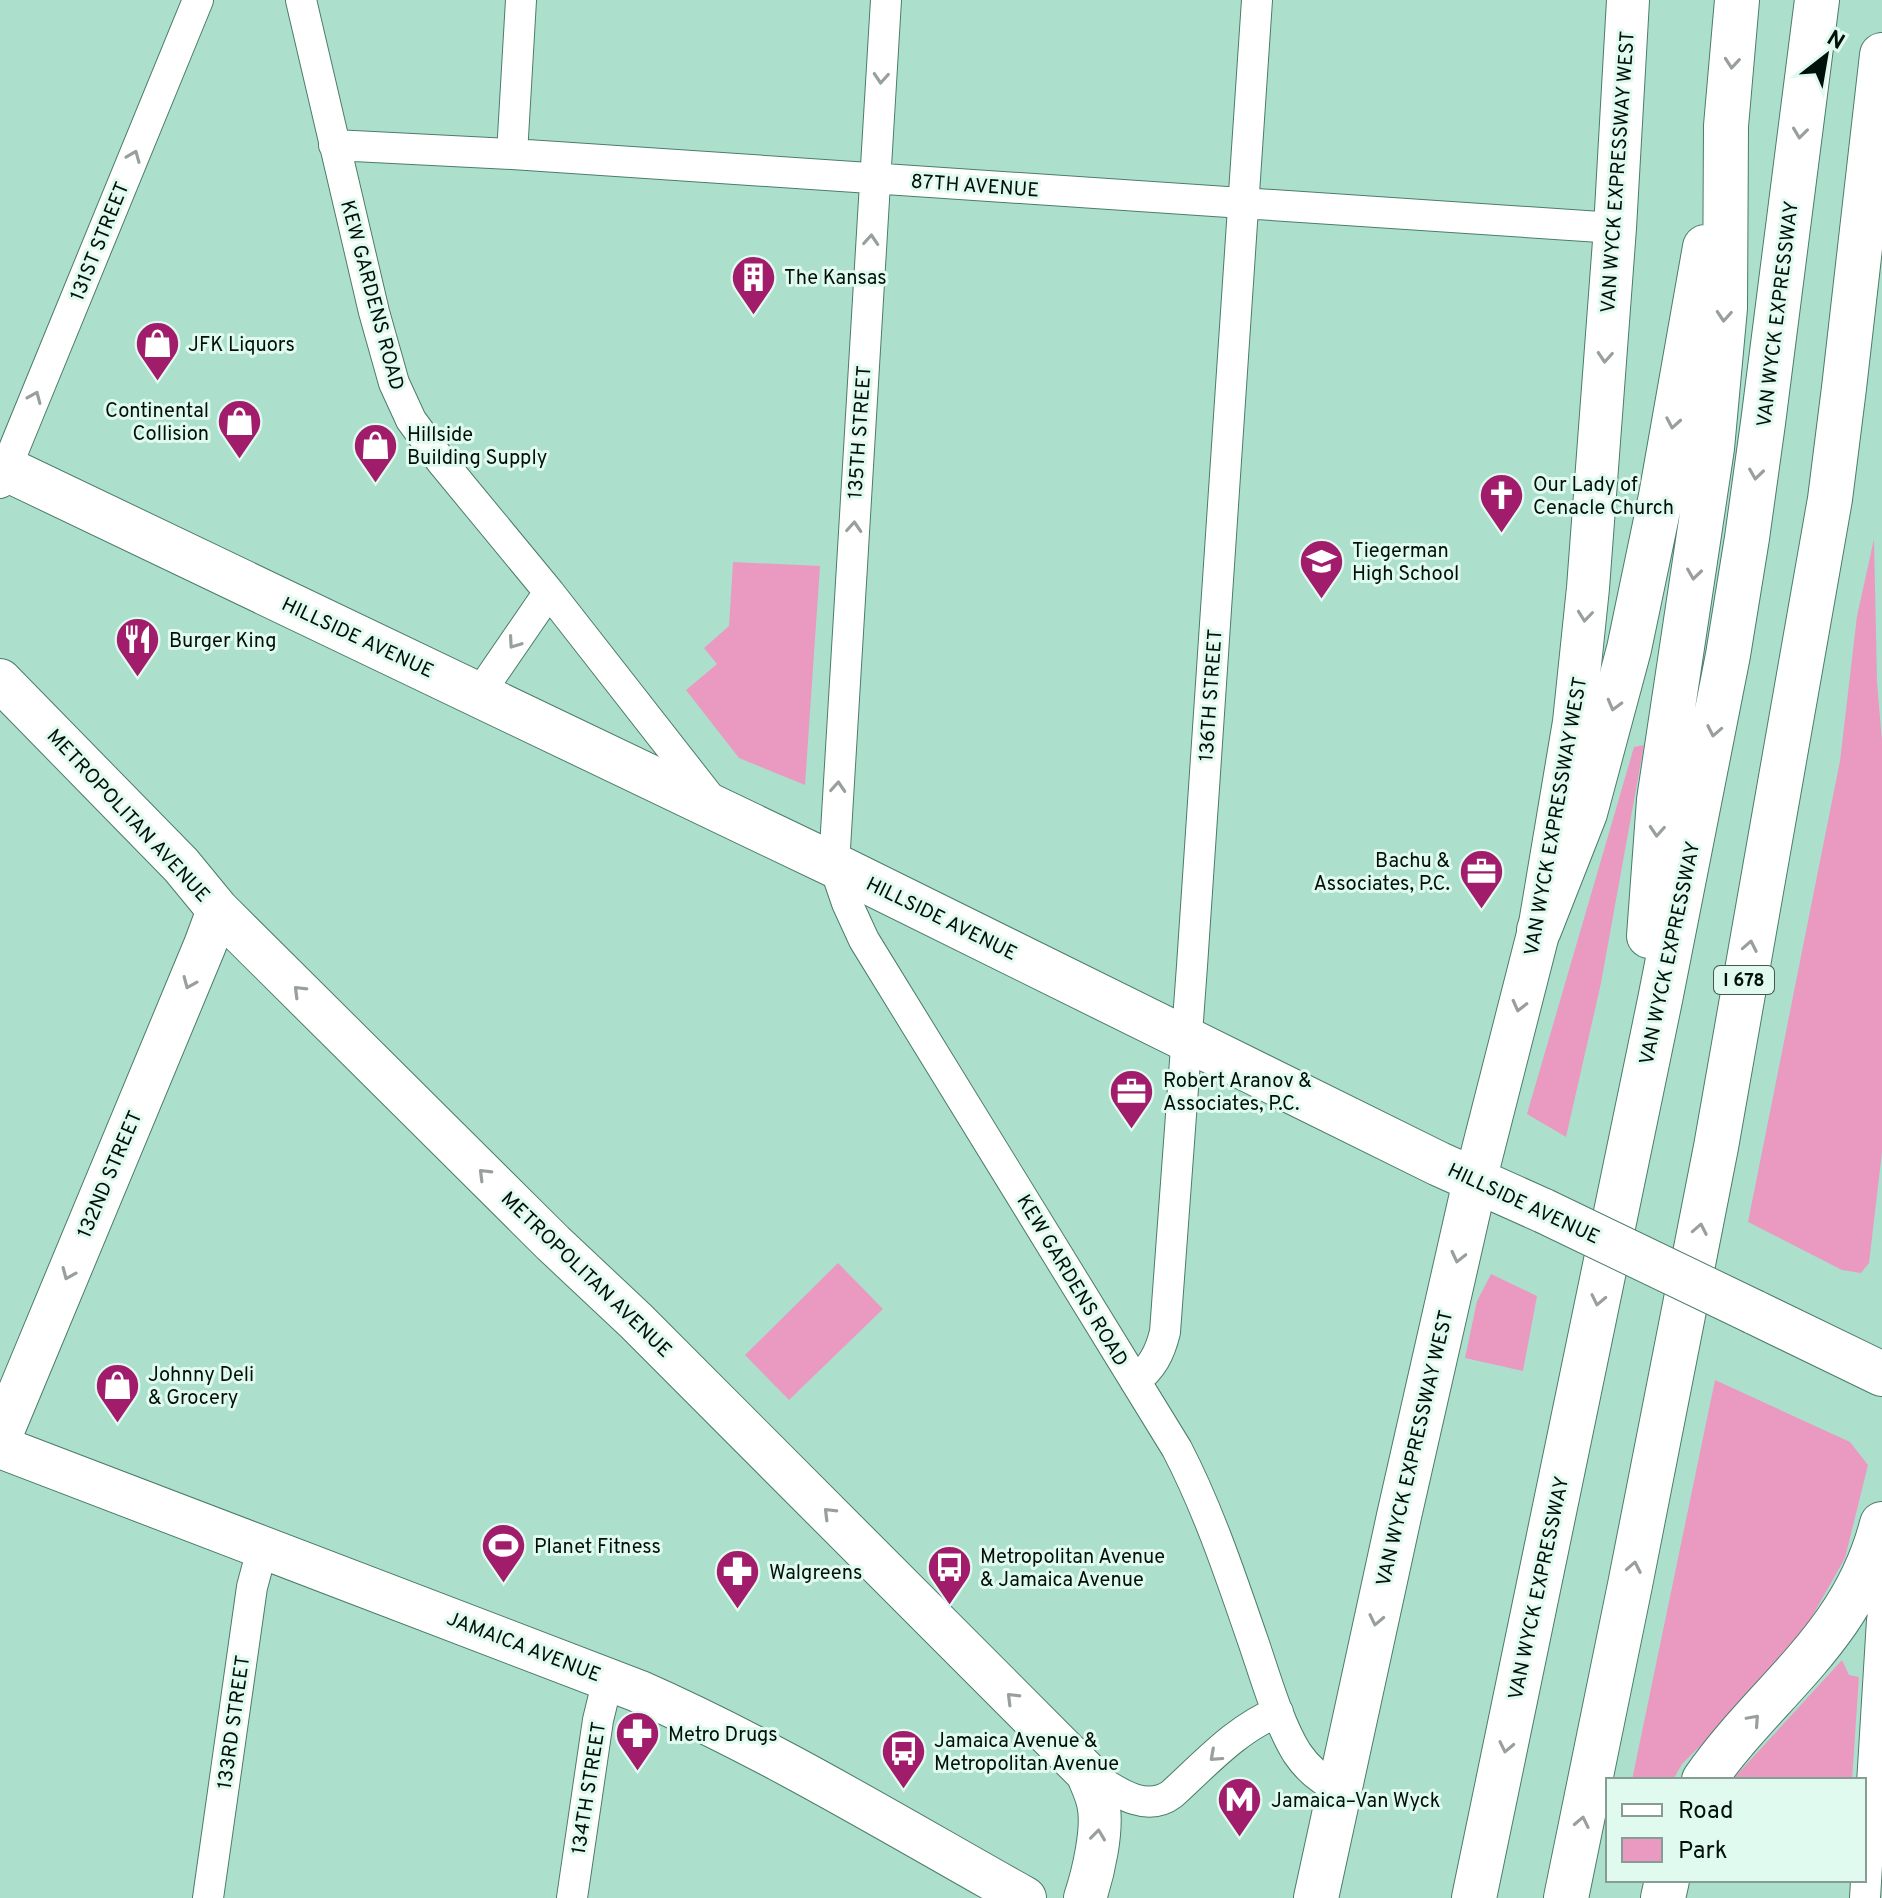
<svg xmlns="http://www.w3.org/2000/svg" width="1882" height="1898" viewBox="0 0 1882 1898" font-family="Overpass,sans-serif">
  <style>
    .green { fill: #ea9ac0 }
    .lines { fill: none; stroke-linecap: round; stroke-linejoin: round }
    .street-casing { stroke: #4c7c6b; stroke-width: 32 }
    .secondary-casing { stroke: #4c7c6b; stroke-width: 44 }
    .primary-casing { stroke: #4c7c6b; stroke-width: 46 }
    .highway-casing { stroke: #4c7c6b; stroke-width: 46 }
    .street { stroke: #fff; stroke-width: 30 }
    .secondary { stroke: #fff; stroke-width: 42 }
    .primary { stroke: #fff; stroke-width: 44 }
    .highway { stroke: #fff; stroke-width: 44 }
    .primary-bridge-casing { stroke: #4c7c6b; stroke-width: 46; stroke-linecap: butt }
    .primary-bridge { stroke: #fff; stroke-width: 44 }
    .oneway { stroke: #999f9d }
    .labels { text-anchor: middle; stroke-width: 6; stroke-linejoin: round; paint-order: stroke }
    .shield { fill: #e1faf0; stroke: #44564f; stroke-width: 2 }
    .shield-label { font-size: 18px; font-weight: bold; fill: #00100a }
    .street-label { font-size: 20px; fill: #00100a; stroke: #e1faf0 }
    .poi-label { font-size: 20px; fill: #00100a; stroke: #e1faf0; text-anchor: start }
  </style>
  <rect width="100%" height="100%" fill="#ace0cc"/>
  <!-- green -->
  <path class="green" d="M 1874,539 L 1877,682 L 1882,741 L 1882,1152 L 1869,1263 L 1861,1273 L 1842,1270 L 1748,1222 L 1840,761 L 1857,616 Z
    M 733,562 L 820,566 L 805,785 L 739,758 L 686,690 L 717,664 L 704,648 L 729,626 Z
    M 1644,745 L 1601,983 L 1566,1137 L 1527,1114 L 1634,747 Z
    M 838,1263 L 883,1309 L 789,1400 L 745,1355 Z
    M 1491,1274 L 1537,1296 L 1523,1371 L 1465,1358 L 1477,1301 Z
    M 1715,1380 L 1850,1442 L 1868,1465 L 1845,1558 L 1805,1629 L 1748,1699 L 1682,1764 L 1673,1780 L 1632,1780 Z
    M 1842,1660 L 1849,1675 L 1859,1677 L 1852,1780 L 1732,1780 Z"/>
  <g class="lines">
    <defs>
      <path id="street" d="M 301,0 L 374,312 L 394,383 L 411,420 L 441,461 L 549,592 L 714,803
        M 886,0 L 834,865 L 847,903 L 864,940 L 1177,1449 C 1208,1509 1230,1574 1252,1638 C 1264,1672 1278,1723 1297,1753 C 1307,1768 1322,1781 1339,1788
        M 334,145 L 512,154 L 1615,228
        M 512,154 L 521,0
        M 0,483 L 198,0
        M 479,694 L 549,592
        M 1135,1381 C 1152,1368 1160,1353 1165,1332 L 1192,966 L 1257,0
        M 1877,1549 L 1882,1611
        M 1087,1773 C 1112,1788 1144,1815 1172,1794 C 1205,1764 1237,1728 1278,1712
        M 208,1898 L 252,1587 L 263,1546
        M 572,1898 L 598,1720 L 608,1679
        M 1865,1898 L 1882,1620"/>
      <path id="secondary" d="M 0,680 L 181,865 L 218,910 L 553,1243 L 636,1321 L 1087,1773 C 1091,1783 1096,1793 1098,1803 C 1104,1828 1093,1874 1085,1898
        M 1475,1181 L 1539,930 L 1574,722 L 1588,588 L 1615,228 L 1628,0
        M 0,1438 L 205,945 L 218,910
        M 0,1447 L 638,1691 C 772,1750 898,1827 1025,1898"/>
      <path id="primary" d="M 0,466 L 834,865 L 1439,1164 L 1544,1211
        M 1754,1312 L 1882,1374
        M 1704,1780 C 1767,1690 1853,1638 1882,1524
        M 1316,1898 L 1399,1516 L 1475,1181
        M 1663,1898 L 1667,1880"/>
      <path id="highway" d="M 1539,930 L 1585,813 L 1629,649 L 1661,496 L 1705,247
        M 1649,936 L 1659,800 L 1712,448 L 1725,308 L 1726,126 L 1737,0
        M 1474,1898 L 1660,1000 L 1728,655 L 1747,538 L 1763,423 L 1817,0
        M 1566,1898 L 1630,1585 L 1716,1147 L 1830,499 L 1844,388 L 1882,55"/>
    </defs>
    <!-- street casing -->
    <use href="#street" class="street-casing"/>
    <!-- secondary casing -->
    <use href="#secondary" class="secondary-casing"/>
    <!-- primary casing -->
    <use href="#primary" class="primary-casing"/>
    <!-- highway casing -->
    <use href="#highway" class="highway-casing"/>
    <!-- street -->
    <use href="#street" class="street"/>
    <!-- secondary -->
    <use href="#secondary" class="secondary"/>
    <!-- primary -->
    <use href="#primary" class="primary"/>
    <!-- highway -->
    <use href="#highway" class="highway"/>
    <defs>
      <path id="primary-bridge" d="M 1544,1211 L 1754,1312"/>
    </defs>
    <!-- primary-bridge casing -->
    <use href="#primary-bridge" class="primary-bridge-casing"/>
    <!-- primary-bridge -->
    <use href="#primary-bridge" class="primary-bridge"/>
  </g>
  <!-- one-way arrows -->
  <defs><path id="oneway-chevron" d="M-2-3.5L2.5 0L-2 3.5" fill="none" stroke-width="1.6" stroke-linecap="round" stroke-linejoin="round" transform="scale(2)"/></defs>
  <g class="oneway">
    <use href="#oneway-chevron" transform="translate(1732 63) rotate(95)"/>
    <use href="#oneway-chevron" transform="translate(881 78) rotate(94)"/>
    <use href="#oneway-chevron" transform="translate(1800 133) rotate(97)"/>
    <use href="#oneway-chevron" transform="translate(134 156) rotate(-68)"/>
    <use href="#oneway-chevron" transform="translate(871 240) rotate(-86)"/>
    <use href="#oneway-chevron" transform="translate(1724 316) rotate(94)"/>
    <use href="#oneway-chevron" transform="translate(1605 357) rotate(94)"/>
    <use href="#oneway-chevron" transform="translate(35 397) rotate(-67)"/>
    <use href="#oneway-chevron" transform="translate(1673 423) rotate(100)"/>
    <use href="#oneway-chevron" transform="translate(1756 474) rotate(98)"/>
    <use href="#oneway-chevron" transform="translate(854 527) rotate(-86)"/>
    <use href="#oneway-chevron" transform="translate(1694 574) rotate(98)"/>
    <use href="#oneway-chevron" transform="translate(1585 616) rotate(96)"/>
    <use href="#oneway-chevron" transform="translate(514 643) rotate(125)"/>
    <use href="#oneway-chevron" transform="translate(1614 705) rotate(105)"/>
    <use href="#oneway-chevron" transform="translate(1714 731) rotate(101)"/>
    <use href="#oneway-chevron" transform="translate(838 787) rotate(-86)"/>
    <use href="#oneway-chevron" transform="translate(1657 831) rotate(94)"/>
    <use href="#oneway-chevron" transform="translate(1750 946) rotate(-79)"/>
    <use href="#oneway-chevron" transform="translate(189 983) rotate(113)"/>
    <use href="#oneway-chevron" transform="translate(299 991) rotate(-135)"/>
    <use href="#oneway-chevron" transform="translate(1519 1006) rotate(104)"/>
    <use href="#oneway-chevron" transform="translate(484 1174) rotate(-135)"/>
    <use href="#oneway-chevron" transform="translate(1700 1229) rotate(-79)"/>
    <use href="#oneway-chevron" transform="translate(1458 1257) rotate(103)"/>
    <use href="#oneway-chevron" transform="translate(68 1274) rotate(113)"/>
    <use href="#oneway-chevron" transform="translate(1598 1300) rotate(102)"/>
    <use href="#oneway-chevron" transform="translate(829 1513) rotate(-135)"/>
    <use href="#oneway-chevron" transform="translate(1634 1567) rotate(-79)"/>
    <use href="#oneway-chevron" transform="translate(1376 1620) rotate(102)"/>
    <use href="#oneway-chevron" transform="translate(1012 1698) rotate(-135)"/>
    <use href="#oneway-chevron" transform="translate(1754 1720) rotate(-48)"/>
    <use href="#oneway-chevron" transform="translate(1506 1747) rotate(102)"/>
    <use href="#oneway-chevron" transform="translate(1215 1756) rotate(138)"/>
    <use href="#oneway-chevron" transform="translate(1582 1822) rotate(-78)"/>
    <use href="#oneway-chevron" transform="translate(1098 1835) rotate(-83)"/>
  </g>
  <!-- icons -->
  <defs>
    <symbol id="building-pin" viewBox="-11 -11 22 30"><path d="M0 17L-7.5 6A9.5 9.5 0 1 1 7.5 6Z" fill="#a11d6c" stroke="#e1faf0"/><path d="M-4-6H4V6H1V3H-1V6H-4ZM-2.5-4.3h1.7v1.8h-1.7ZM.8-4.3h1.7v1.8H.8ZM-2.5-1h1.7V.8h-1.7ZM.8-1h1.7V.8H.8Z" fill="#fff"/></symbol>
    <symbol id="shop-pin" viewBox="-11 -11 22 30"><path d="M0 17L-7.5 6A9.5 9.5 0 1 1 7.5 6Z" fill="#a11d6c" stroke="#e1faf0"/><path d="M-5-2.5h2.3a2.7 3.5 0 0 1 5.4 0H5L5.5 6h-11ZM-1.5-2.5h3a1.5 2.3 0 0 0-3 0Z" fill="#fff"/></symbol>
    <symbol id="church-pin" viewBox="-11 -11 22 30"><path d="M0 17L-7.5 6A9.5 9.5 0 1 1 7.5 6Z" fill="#a11d6c" stroke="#e1faf0"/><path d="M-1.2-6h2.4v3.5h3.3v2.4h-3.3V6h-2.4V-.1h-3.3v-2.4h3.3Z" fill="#fff"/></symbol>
    <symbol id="school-pin" viewBox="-11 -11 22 30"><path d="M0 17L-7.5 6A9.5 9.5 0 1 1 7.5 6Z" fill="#a11d6c" stroke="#e1faf0"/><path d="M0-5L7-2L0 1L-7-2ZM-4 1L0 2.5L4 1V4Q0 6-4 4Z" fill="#fff"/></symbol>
    <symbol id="restaurant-pin" viewBox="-11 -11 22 30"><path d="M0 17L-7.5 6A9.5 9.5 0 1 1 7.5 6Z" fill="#a11d6c" stroke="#e1faf0"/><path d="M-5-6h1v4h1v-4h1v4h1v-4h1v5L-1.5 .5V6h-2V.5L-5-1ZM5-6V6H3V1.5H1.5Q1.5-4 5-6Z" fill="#fff"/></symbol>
    <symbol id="office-pin" viewBox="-11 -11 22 30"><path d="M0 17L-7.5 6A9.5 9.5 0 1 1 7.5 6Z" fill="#a11d6c" stroke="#e1faf0"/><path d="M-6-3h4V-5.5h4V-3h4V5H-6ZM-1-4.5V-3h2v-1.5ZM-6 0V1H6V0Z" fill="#fff"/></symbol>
    <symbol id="stadium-pin" viewBox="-11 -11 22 30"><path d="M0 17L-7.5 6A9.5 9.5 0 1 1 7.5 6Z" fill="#a11d6c" stroke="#e1faf0"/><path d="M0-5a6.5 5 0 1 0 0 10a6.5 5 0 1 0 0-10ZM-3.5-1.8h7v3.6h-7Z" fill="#fff"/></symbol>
    <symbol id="bus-pin" viewBox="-11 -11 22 30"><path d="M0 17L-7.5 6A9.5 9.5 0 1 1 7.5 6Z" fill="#a11d6c" stroke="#e1faf0"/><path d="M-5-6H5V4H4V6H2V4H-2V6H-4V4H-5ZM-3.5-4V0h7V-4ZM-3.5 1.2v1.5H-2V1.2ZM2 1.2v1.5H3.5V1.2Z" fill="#fff"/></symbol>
    <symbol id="pharmacy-pin" viewBox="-11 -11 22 30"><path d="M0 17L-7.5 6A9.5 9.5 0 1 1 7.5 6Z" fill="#a11d6c" stroke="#e1faf0"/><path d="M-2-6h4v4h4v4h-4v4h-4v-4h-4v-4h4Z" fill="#fff"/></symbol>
    <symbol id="metro-pin" viewBox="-11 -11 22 30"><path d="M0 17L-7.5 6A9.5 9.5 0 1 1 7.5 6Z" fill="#a11d6c" stroke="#e1faf0"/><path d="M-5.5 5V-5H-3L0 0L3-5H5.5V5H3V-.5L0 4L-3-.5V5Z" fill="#fff"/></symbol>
  </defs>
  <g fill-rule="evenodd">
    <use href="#building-pin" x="728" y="252" width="51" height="69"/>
    <use href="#shop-pin" x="132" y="318" width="51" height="69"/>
    <use href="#shop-pin" x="214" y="396" width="51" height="69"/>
    <use href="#shop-pin" x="350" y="420" width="51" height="69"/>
    <use href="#church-pin" x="1476" y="470" width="51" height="69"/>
    <use href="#school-pin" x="1296" y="536" width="51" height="69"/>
    <use href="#restaurant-pin" x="112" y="614" width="51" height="69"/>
    <use href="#office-pin" x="1456" y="846" width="51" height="69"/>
    <use href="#office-pin" x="1106" y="1066" width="51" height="69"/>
    <use href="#shop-pin" x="92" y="1360" width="51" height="69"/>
    <use href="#stadium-pin" x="478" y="1520" width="51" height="69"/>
    <use href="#bus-pin" x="924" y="1542" width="51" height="69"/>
    <use href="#pharmacy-pin" x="712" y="1546" width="51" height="69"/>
    <use href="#pharmacy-pin" x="612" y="1708" width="51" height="69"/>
    <use href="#bus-pin" x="878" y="1726" width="51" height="69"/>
    <use href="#metro-pin" x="1214" y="1774" width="51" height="69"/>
  </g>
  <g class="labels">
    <!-- shield labels -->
    <rect class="shield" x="1714" y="966" width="60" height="28" rx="6"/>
    <g class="shield-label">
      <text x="1744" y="986">I 678</text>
    </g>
    <!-- street labels -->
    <g class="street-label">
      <text transform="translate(1617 172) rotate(-86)" y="7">VAN WYCK EXPRESSWAY WEST</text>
      <text transform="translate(975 185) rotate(4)" y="7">87TH AVENUE</text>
      <text transform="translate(99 241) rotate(-68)" y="7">131ST STREET</text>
      <text transform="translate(373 295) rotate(75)" y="7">KEW GARDENS ROAD</text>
      <text transform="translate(1777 314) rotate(-83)" y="7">VAN WYCK EXPRESSWAY</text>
      <text transform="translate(859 432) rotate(-86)" y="7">135TH STREET</text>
      <text transform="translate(358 637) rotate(25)" y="7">HILLSIDE AVENUE</text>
      <text transform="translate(1210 695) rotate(-86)" y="7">136TH STREET</text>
      <text transform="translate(129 815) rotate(47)" y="7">METROPOLITAN AVENUE</text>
      <text transform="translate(1555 816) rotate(-80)" y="7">VAN WYCK EXPRESSWAY WEST</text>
      <text transform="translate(942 918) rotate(26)" y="7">HILLSIDE AVENUE</text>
      <text transform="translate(1669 953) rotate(-78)" y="7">VAN WYCK EXPRESSWAY</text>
      <text transform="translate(109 1174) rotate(-67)" y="7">132ND STREET</text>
      <text transform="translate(1524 1203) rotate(25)" y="7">HILLSIDE AVENUE</text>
      <text transform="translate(587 1274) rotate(44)" y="7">METROPOLITAN AVENUE</text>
      <text transform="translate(1073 1280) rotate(59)" y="7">KEW GARDENS ROAD</text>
      <text transform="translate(1414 1448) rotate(-77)" y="7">VAN WYCK EXPRESSWAY WEST</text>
      <text transform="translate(1538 1588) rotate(-78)" y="7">VAN WYCK EXPRESSWAY</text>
      <text transform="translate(524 1646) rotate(21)" y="7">JAMAICA AVENUE</text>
      <text transform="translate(233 1722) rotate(-82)" y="7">133RD STREET</text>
      <text transform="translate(588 1788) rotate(-81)" y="7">134TH STREET</text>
    </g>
    <!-- poi labels -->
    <g class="poi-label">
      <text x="784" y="284">The Kansas</text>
      <text x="188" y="351">JFK Liquors</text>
      <text x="209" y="417" text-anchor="end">Continental<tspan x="209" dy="23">Collision</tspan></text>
      <text x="407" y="441">Hillside<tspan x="407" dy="23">Building Supply</tspan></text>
      <text x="1533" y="491">Our Lady of<tspan x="1533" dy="23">Cenacle Church</tspan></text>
      <text x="1352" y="557">Tiegerman<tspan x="1352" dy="23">High School</tspan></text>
      <text x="169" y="647">Burger King</text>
      <text x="1450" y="867" text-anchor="end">Bachu &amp;<tspan x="1450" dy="23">Associates, P.C.</tspan></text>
      <text x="1163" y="1087">Robert Aranov &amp;<tspan x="1163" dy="23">Associates, P.C.</tspan></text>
      <text x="148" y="1381">Johnny Deli<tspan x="148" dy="23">&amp; Grocery</tspan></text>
      <text x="534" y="1553">Planet Fitness</text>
      <text x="980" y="1563">Metropolitan Avenue<tspan x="980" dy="23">&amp; Jamaica Avenue</tspan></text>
      <text x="769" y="1579">Walgreens</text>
      <text x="668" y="1741">Metro Drugs</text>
      <text x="934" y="1747">Jamaica Avenue &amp;<tspan x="934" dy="23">Metropolitan Avenue</tspan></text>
      <text x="1271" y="1807">Jamaica–Van Wyck</text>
    </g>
  </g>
  <!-- legend -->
  <rect x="1606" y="1778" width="260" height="104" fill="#e1faf0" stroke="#879c94" stroke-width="2"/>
  <rect x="1622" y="1804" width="40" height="12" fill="#ffffff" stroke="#879c94" stroke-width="2"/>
  <text x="1678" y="1818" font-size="24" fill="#00100a">Road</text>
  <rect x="1622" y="1838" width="40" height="24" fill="#ea9ac0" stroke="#879c94" stroke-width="2"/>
  <text x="1678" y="1858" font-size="24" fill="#00100a">Park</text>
  <!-- north arrow -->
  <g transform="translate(1826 56) rotate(31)" stroke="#e1faf0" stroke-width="6" paint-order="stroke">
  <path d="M0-6L14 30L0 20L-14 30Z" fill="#00100a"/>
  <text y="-12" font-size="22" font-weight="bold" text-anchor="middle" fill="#00100a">N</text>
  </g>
</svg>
